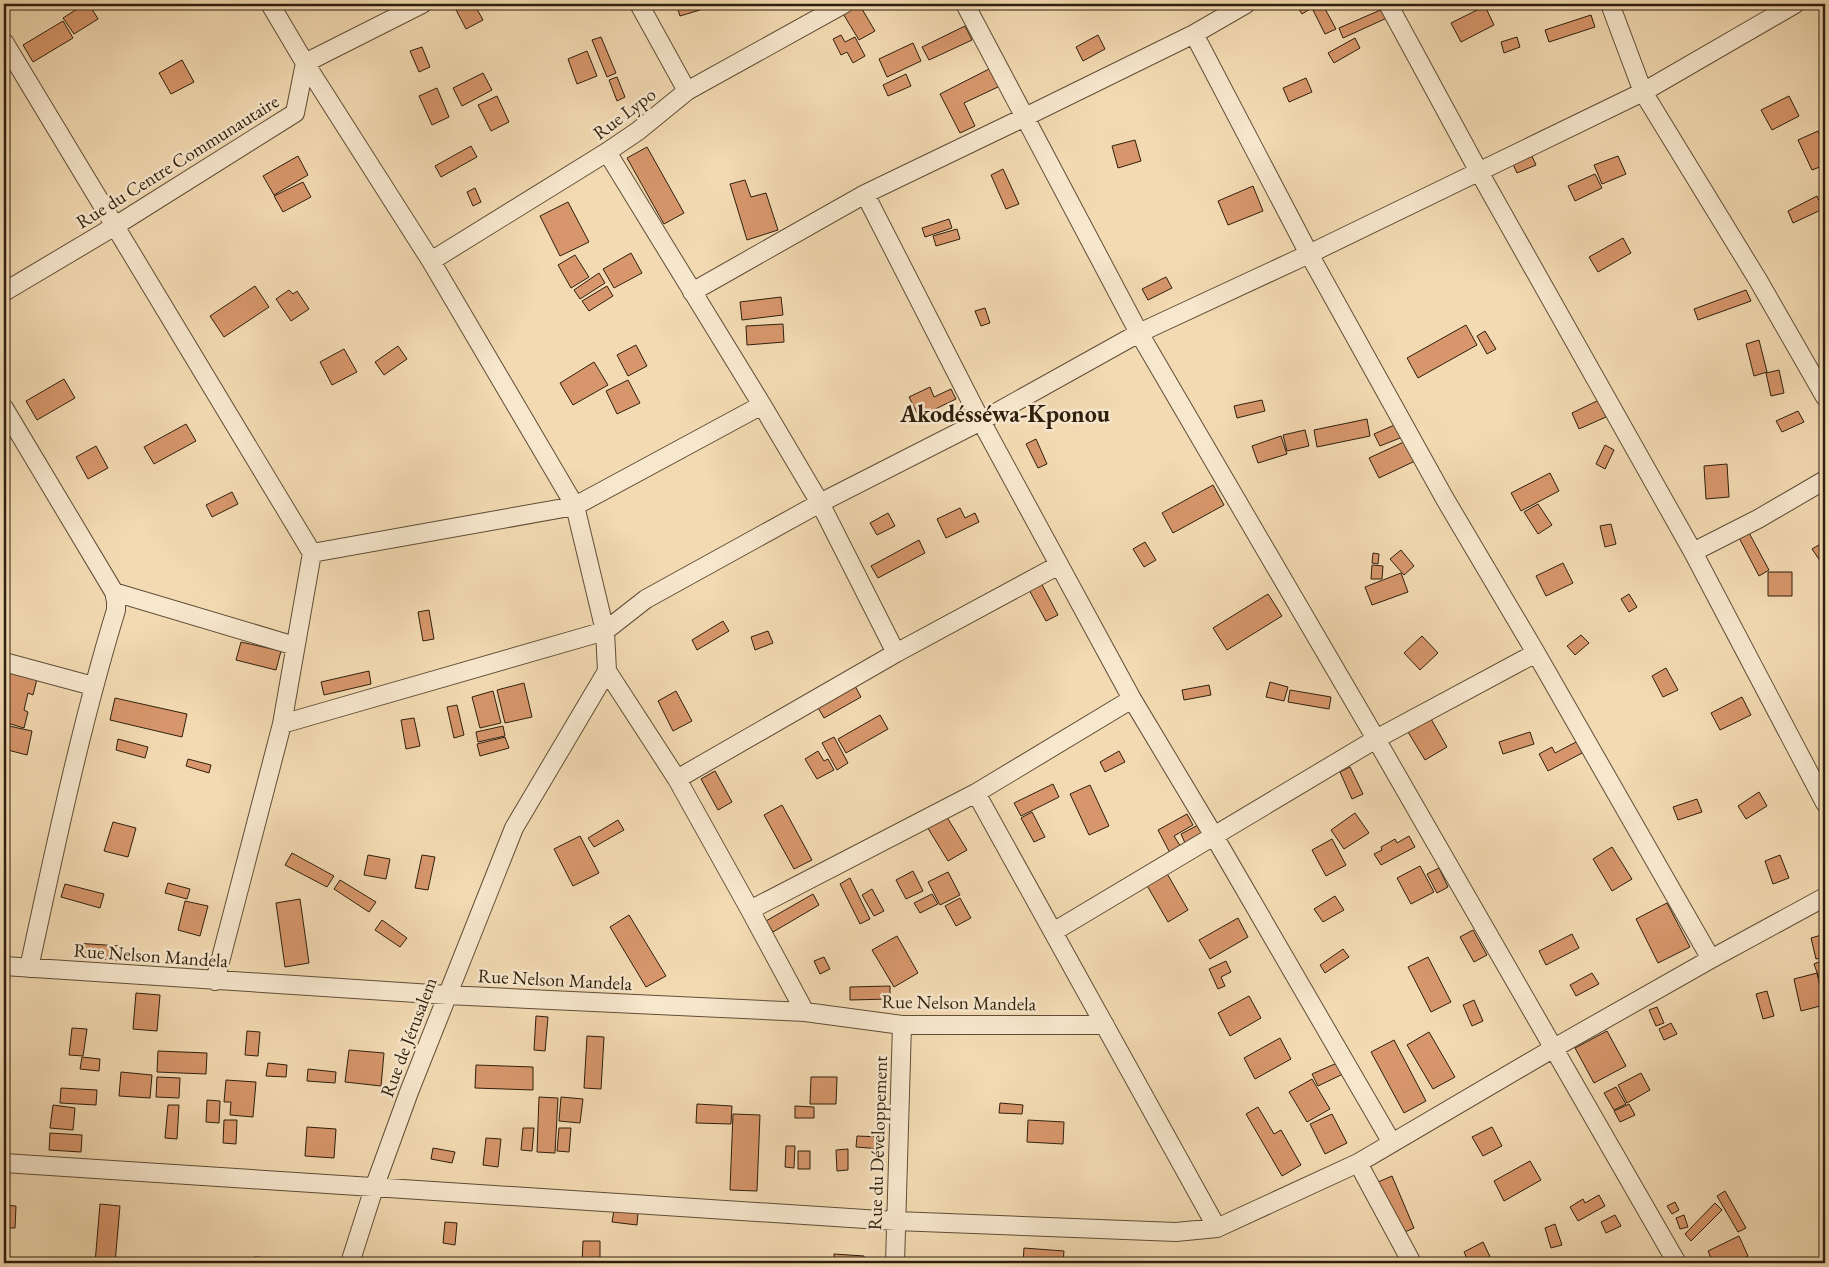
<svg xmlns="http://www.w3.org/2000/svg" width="1829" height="1267" viewBox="0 0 1829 1267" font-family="'EB Garamond',serif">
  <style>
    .building { fill: #d7966b; stroke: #2e1f0d }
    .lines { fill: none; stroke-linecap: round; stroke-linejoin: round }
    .minor-casing { stroke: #5f4e36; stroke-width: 20 }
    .minor { stroke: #f7e7cd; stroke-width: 18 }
    .labels { text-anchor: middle; stroke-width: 5; stroke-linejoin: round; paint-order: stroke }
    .street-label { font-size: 19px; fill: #2e1f0d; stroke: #f7e7cd }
    .district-label { font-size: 24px; font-weight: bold; fill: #2e1f0d; stroke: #f7e7cd }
  </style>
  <rect width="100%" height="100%" fill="#f3dab2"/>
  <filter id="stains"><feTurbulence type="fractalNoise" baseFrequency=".004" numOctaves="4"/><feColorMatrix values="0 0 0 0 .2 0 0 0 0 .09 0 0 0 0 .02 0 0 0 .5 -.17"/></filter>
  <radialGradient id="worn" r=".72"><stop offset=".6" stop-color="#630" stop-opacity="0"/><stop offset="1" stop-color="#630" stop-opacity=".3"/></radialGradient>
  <!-- building -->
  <path class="building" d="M 85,4 L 89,4 L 98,19 L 74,34 L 63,18 Z
    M 453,4 L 474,4 L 483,20 L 466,29 Z
    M 686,4 L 698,4 L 700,10 L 680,16 L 677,7 Z
    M 856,4 L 859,4 L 875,31 L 859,40 L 842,12 Z
    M 896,4 L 915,4 L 898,10 Z
    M 1301,4 L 1318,4 L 1302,14 L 1297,6 Z
    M 1323,5 L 1336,29 L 1325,34 L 1313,10 Z
    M 1485,6 L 1494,25 L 1461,42 L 1451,23 Z
    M 1385,8 L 1389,17 L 1343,38 L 1339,28 Z
    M 1591,15 L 1595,27 L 1549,42 L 1545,30 Z
    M 63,21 L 73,38 L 33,62 L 23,45 Z
    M 965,26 L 972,40 L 929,60 L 922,47 Z
    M 841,35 L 845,42 L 855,37 L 865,56 L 853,63 L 847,52 L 841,55 L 833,39 Z
    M 1098,35 L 1105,49 L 1083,61 L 1076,47 Z
    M 601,37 L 616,73 L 607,77 L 592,40 Z
    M 1517,37 L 1520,47 L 1504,53 L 1501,42 Z
    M 1355,38 L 1360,48 L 1334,63 L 1328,53 Z
    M 913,43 L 921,61 L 887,77 L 879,59 Z
    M 422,47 L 430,67 L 419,72 L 410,51 Z
    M 587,51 L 597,76 L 577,84 L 568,59 Z
    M 182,60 L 194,82 L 171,94 L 159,73 Z
    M 991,68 L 1000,86 L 964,103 L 975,126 L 960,133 L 940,94 Z
    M 483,73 L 492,90 L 462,106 L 453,88 Z
    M 906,74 L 911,86 L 888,96 L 883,85 Z
    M 617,77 L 625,97 L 617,101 L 609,80 Z
    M 1306,78 L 1312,92 L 1289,102 L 1283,88 Z
    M 437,88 L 449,117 L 432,125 L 419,96 Z
    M 497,96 L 509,122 L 491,131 L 478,105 Z
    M 1789,96 L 1799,116 L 1772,130 L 1761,110 Z
    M 1818,131 L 1825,148 L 1825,165 L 1812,170 L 1798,140 Z
    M 1135,140 L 1141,161 L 1118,168 L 1112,146 Z
    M 471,146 L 477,157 L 441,177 L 435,166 Z
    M 647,147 L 684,213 L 664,224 L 627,158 Z
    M 1530,152 L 1536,165 L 1517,173 L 1511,160 Z
    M 298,156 L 308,175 L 274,195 L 263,176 Z
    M 1618,156 L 1626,174 L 1602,184 L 1594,165 Z
    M 1003,169 L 1019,204 L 1006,209 L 991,175 Z
    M 1595,174 L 1602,188 L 1575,201 L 1568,186 Z
    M 745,180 L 751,197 L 766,193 L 778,230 L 747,240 L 730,184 Z
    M 303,182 L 311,197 L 283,212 L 274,196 Z
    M 1253,186 L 1263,211 L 1228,225 L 1218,201 Z
    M 475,188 L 481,202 L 473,206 L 467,192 Z
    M 1817,196 L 1823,209 L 1793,223 L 1788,211 Z
    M 568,202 L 589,242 L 560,256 L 540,216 Z
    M 949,219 L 952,228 L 925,237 L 922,228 Z
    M 957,229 L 960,239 L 936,246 L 933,236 Z
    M 1623,238 L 1631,253 L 1598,272 L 1589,257 Z
    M 631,253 L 642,273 L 614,288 L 603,269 Z
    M 575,255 L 589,277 L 571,288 L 558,265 Z
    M 599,273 L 605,283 L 580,299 L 574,290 Z
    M 1166,277 L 1172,288 L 1148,300 L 1142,289 Z
    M 255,286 L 269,307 L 224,337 L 210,316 Z
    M 607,286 L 613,296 L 589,311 L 582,301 Z
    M 289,290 L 293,294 L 297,291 L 309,309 L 291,321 L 276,299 Z
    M 1746,290 L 1751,301 L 1698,320 L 1694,309 Z
    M 781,297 L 783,315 L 742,320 L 740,302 Z
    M 985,308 L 990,323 L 981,326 L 975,311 Z
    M 783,324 L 784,342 L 747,345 L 746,326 Z
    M 1466,325 L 1477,345 L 1418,378 L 1407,358 Z
    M 1485,331 L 1496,349 L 1487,354 L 1477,336 Z
    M 1759,340 L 1767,372 L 1754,376 L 1746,344 Z
    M 636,345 L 647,366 L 628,376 L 617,355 Z
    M 398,346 L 407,359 L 384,375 L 375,362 Z
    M 344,349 L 357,372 L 332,385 L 320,362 Z
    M 594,362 L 608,385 L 573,405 L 560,383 Z
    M 1779,370 L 1784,393 L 1771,396 L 1766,373 Z
    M 64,379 L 75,398 L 37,420 L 26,401 Z
    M 628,380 L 640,403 L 617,414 L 606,391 Z
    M 930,387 L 934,397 L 951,389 L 956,399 L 919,417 L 909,397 Z
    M 1262,400 L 1265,411 L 1237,418 L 1234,406 Z
    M 1599,400 L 1606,417 L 1579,429 L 1572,413 Z
    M 1798,411 L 1804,422 L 1782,432 L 1776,421 Z
    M 1367,419 L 1370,436 L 1317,447 L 1314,430 Z
    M 1399,423 L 1405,436 L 1380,446 L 1374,434 Z
    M 186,424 L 196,441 L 154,464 L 144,447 Z
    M 1305,430 L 1309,446 L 1287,451 L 1283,435 Z
    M 1281,436 L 1287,454 L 1258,463 L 1252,446 Z
    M 1036,439 L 1047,464 L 1038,468 L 1026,444 Z
    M 1406,441 L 1415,461 L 1379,478 L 1369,458 Z
    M 1605,445 L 1614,450 L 1605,469 L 1596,464 Z
    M 96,446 L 108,468 L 88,479 L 76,457 Z
    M 1727,464 L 1729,497 L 1706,499 L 1704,466 Z
    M 1550,473 L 1559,491 L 1521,511 L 1511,493 Z
    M 1213,485 L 1224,505 L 1173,533 L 1162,513 Z
    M 232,492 L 238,504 L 212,517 L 206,505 Z
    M 1538,504 L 1552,525 L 1538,534 L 1524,512 Z
    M 960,508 L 965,518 L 975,513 L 979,522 L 946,538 L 937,519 Z
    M 888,513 L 895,526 L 877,535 L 870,523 Z
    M 1611,524 L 1616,544 L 1605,547 L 1600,526 Z
    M 1747,529 L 1769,570 L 1759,576 L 1737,534 Z
    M 919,540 L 925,553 L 878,578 L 871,566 Z
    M 1145,542 L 1156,560 L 1144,567 L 1133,549 Z
    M 1824,542 L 1825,544 L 1825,568 L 1812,549 Z
    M 1401,550 L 1414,566 L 1404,575 L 1390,559 Z
    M 1373,553 L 1379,554 L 1378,564 L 1372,563 Z
    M 1563,563 L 1573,583 L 1546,596 L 1536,576 Z
    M 1372,565 L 1383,566 L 1382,579 L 1371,579 Z
    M 1768,572 L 1792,572 L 1792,596 L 1768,596 Z
    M 1401,573 L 1408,592 L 1372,605 L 1365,587 Z
    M 1039,579 L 1058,615 L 1046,621 L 1027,586 Z
    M 1268,594 L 1282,616 L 1227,650 L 1213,628 Z
    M 1629,594 L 1637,607 L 1629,612 L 1621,599 Z
    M 429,610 L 434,639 L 423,641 L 418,612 Z
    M 723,621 L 729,631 L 697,650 L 692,640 Z
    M 768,631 L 773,643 L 755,650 L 751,637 Z
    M 1581,635 L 1589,643 L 1575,655 L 1567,646 Z
    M 1422,636 L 1438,653 L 1420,670 L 1404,653 Z
    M 241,642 L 281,651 L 276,670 L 236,660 Z
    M 1666,668 L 1678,690 L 1663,697 L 1652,676 Z
    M 9,671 L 37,679 L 33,695 L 28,693 L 24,710 L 28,712 L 24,728 L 4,722 L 4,691 Z
    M 369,671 L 371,684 L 324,695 L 321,682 Z
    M 1270,682 L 1288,687 L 1284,701 L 1266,697 Z
    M 524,683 L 532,717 L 505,723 L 497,690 Z
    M 1209,685 L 1211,695 L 1184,700 L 1182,690 Z
    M 855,686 L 861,697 L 824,718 L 817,706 Z
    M 1290,690 L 1331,697 L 1329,709 L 1288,702 Z
    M 493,691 L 501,723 L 480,728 L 472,697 Z
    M 676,691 L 692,721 L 673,731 L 658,701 Z
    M 1742,697 L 1751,715 L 1720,730 L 1711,713 Z
    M 115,698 L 187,714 L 182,737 L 110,720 Z
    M 457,705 L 464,735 L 454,738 L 447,707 Z
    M 880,715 L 888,729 L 846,753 L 838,739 Z
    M 414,718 L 420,746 L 406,749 L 401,720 Z
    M 1431,719 L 1447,747 L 1425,760 L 1408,732 Z
    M 9,726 L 32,731 L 27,755 L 4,749 Z
    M 503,726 L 505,736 L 478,742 L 476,732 Z
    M 1530,732 L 1534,744 L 1503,754 L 1499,742 Z
    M 505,737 L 509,748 L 480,756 L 477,744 Z
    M 834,737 L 848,763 L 837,770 L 822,743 Z
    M 118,739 L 148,747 L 145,758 L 116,750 Z
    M 1578,741 L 1584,752 L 1548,771 L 1539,754 L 1552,747 L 1555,753 Z
    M 818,751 L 824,761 L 828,759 L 834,770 L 817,779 L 805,759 Z
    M 1119,751 L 1125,762 L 1105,772 L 1100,762 Z
    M 188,759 L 211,765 L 209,773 L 186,766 Z
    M 1350,767 L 1363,794 L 1352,799 L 1340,772 Z
    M 715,771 L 732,802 L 718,810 L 701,779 Z
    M 1053,784 L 1059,797 L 1021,816 L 1014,803 Z
    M 1090,785 L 1109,826 L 1089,835 L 1070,794 Z
    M 1759,792 L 1767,806 L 1746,819 L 1738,806 Z
    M 1697,799 L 1702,812 L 1678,820 L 1673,807 Z
    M 782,805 L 812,860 L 794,869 L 764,815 Z
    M 1032,812 L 1045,837 L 1034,842 L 1021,818 Z
    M 1355,813 L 1369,833 L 1344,849 L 1331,830 Z
    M 945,814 L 967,850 L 948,861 L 926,825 Z
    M 1187,814 L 1193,825 L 1174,836 L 1181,847 L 1170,853 L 1158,830 Z
    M 618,820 L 624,830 L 594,847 L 588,838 Z
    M 113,822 L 136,828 L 128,857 L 104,851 Z
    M 1200,824 L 1204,832 L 1185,843 L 1181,834 Z
    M 580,836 L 599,873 L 573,886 L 554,849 Z
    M 1409,836 L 1415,847 L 1381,865 L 1374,854 L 1382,850 L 1381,847 L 1395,839 L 1397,843 Z
    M 1332,839 L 1346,865 L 1326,876 L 1312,850 Z
    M 1612,847 L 1632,879 L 1612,891 L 1593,859 Z
    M 292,853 L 334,876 L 327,887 L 285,865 Z
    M 368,855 L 390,859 L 386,879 L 364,875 Z
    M 422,855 L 435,857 L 428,890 L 415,888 Z
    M 1780,855 L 1789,878 L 1773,884 L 1765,861 Z
    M 1420,866 L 1434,892 L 1411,904 L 1397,878 Z
    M 1439,868 L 1448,887 L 1437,893 L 1427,874 Z
    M 1165,870 L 1188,910 L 1168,922 L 1145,882 Z
    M 913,871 L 923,891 L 906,899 L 896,880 Z
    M 948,872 L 960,895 L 940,905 L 928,882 Z
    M 850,878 L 870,919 L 860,924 L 840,884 Z
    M 340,880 L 376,902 L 369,912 L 334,889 Z
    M 168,883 L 190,889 L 187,899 L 165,893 Z
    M 65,884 L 104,894 L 100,908 L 61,897 Z
    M 872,889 L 884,911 L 874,916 L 862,895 Z
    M 813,894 L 819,905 L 773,932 L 766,921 Z
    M 932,894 L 938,904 L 920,913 L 914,903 Z
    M 1335,896 L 1344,910 L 1323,922 L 1314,909 Z
    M 960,898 L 971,918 L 956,926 L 945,906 Z
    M 300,899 L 309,963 L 285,967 L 276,903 Z
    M 185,901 L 208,906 L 200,936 L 178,930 Z
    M 1667,903 L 1690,947 L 1658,963 L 1636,919 Z
    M 629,915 L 666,976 L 646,987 L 610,927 Z
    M 1238,918 L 1248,937 L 1210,959 L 1199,940 Z
    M 382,920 L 407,938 L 400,947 L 375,930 Z
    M 1473,930 L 1487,955 L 1474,962 L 1460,937 Z
    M 1572,934 L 1579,948 L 1546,965 L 1539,951 Z
    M 1825,934 L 1825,957 L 1816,959 L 1811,938 Z
    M 897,936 L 918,973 L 894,987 L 872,950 Z
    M 75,943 L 120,946 L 120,960 L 74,958 Z
    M 1343,949 L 1349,957 L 1325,973 L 1320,965 Z
    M 824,957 L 830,969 L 820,974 L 814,961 Z
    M 1428,957 L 1451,1002 L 1431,1012 L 1408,967 Z
    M 1825,959 L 1825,975 L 1819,978 L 1814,964 Z
    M 1226,961 L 1231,972 L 1221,977 L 1225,986 L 1218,989 L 1209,969 Z
    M 1592,973 L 1599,984 L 1576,996 L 1570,985 Z
    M 1817,973 L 1824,1005 L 1801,1011 L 1794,979 Z
    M 890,986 L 890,999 L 850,1000 L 850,987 Z
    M 1767,991 L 1774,1016 L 1763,1019 L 1756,994 Z
    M 136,993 L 160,995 L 157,1031 L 133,1029 Z
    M 1249,996 L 1261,1018 L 1230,1036 L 1218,1013 Z
    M 1474,1000 L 1483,1021 L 1472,1026 L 1463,1005 Z
    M 1657,1007 L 1664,1023 L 1656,1026 L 1649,1010 Z
    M 536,1016 L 548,1017 L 545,1051 L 534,1050 Z
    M 1671,1023 L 1677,1034 L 1664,1040 L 1659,1029 Z
    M 72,1028 L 87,1029 L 83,1056 L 69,1055 Z
    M 247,1031 L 260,1032 L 258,1056 L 245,1055 Z
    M 1607,1031 L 1626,1066 L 1594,1083 L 1575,1048 Z
    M 1429,1032 L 1455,1077 L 1433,1089 L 1407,1045 Z
    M 587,1036 L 604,1037 L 601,1089 L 584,1088 Z
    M 1280,1038 L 1291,1059 L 1255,1079 L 1244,1058 Z
    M 1394,1040 L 1426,1101 L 1404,1113 L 1371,1052 Z
    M 349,1050 L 384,1053 L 381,1086 L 345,1082 Z
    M 158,1051 L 207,1053 L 206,1074 L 157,1072 Z
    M 82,1057 L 100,1059 L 99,1071 L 80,1069 Z
    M 268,1063 L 287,1065 L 286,1077 L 266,1076 Z
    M 1337,1063 L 1343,1074 L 1318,1086 L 1312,1074 Z
    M 476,1065 L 533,1067 L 533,1090 L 475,1088 Z
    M 308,1069 L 336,1072 L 335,1083 L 307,1081 Z
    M 121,1072 L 152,1075 L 150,1098 L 119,1096 Z
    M 1641,1073 L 1650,1090 L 1627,1103 L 1618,1085 Z
    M 157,1077 L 180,1078 L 179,1098 L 156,1097 Z
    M 811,1077 L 837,1077 L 836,1104 L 810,1104 Z
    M 1312,1079 L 1330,1109 L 1307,1122 L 1289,1092 Z
    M 226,1080 L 256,1082 L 253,1117 L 230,1115 L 231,1102 L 224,1102 Z
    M 1616,1087 L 1626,1104 L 1614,1110 L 1604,1093 Z
    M 61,1088 L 97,1090 L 96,1105 L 60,1103 Z
    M 539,1097 L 558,1098 L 555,1153 L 537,1152 Z
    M 561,1097 L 583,1099 L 580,1123 L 559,1121 Z
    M 207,1100 L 220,1101 L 219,1123 L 206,1122 Z
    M 1000,1103 L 1023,1105 L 1022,1114 L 999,1113 Z
    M 697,1104 L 732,1106 L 731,1124 L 696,1123 Z
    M 1629,1104 L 1635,1115 L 1620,1122 L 1614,1111 Z
    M 53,1105 L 75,1108 L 73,1130 L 50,1128 Z
    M 168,1105 L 179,1105 L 177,1139 L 165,1138 Z
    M 795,1106 L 814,1107 L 814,1118 L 795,1118 Z
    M 1258,1107 L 1274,1134 L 1281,1130 L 1301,1165 L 1282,1176 L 1246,1114 Z
    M 733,1114 L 760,1115 L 757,1191 L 730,1190 Z
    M 1332,1114 L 1347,1143 L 1325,1154 L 1310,1124 Z
    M 224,1120 L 237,1120 L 236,1144 L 223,1143 Z
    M 1028,1120 L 1064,1122 L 1063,1144 L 1027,1142 Z
    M 307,1127 L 336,1129 L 334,1158 L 305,1156 Z
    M 1492,1127 L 1502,1146 L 1483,1156 L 1472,1137 Z
    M 523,1128 L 534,1128 L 532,1151 L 521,1150 Z
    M 559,1128 L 571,1128 L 569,1152 L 557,1151 Z
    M 50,1133 L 82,1135 L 81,1152 L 49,1150 Z
    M 857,1136 L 882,1137 L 881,1149 L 856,1147 Z
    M 486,1138 L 501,1139 L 498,1167 L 483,1165 Z
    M 786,1146 L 795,1146 L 794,1168 L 785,1167 Z
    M 433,1148 L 455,1152 L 452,1163 L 431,1159 Z
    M 848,1149 L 848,1170 L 837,1171 L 836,1150 Z
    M 798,1151 L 810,1151 L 810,1169 L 798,1169 Z
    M 1530,1161 L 1541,1180 L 1504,1201 L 1494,1181 Z
    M 1392,1176 L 1414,1228 L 1400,1234 L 1378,1182 Z
    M 1725,1191 L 1746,1228 L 1738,1232 L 1717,1196 Z
    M 1599,1195 L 1605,1206 L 1578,1221 L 1570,1207 L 1583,1199 L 1585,1203 Z
    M 1675,1202 L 1679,1210 L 1672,1214 L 1667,1206 Z
    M 1715,1203 L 1722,1210 L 1691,1241 L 1685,1234 Z
    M 100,1204 L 120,1206 L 115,1263 L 95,1263 Z
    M 4,1205 L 16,1206 L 15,1228 L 4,1228 Z
    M 614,1210 L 638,1213 L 637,1225 L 612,1222 Z
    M 1615,1215 L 1621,1226 L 1606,1233 L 1601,1222 Z
    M 1684,1215 L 1688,1227 L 1680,1229 L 1676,1218 Z
    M 445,1222 L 457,1223 L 455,1245 L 443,1243 Z
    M 1555,1224 L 1562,1245 L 1551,1248 L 1545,1228 Z
    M 1739,1236 L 1748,1256 L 1733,1263 L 1713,1263 L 1708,1251 Z
    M 583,1241 L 600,1241 L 600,1263 L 582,1263 Z
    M 1483,1242 L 1493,1263 L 1469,1263 L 1464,1252 Z
    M 1024,1248 L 1064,1251 L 1063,1263 L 1023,1263 Z
    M 834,1254 L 864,1256 L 864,1263 L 834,1263 Z
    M 255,1257 L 270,1258 L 269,1263 L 254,1263 Z"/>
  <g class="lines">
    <defs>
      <path id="minor" d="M 270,4 L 305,63 L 431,261 L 575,506 L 605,631 L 607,671 L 677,779 L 750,910 L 805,1012
        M 639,4 L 687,91
        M 965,4 L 1139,333 L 1376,739 L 1677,1263
        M 1388,4 L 1478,170 L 1693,552 L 1825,803
        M 1610,4 L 1643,92 L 1758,280 L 1825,397
        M 1194,34 L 1309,254 L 1445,499 L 1536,653 L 1711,959
        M 4,42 L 312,553 L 282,724 L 215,981
        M 607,152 L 762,405 L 820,503 L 896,653
        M 865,194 L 981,421 L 1132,699 L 1214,836 L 1392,1143
        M 431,261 L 607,152 L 638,131 L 687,91 L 844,4
        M 4,292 L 115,226 L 295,113 L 305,63 L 422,4
        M 692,292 L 865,194 L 1025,117 L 1194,34 L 1246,4
        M 4,408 L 114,592 L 116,601 L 116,610 C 80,728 55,848 29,968
        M 1693,552 L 1758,519 L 1825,480
        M 312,553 L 575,506 L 762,405
        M 114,592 L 295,646
        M 4,662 L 93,686
        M 282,724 L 605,631 L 646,599 L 820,503 L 981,421 L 1139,333 L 1309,254 L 1643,92 L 1795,4
        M 677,779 L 896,653 L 1059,565
        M 976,793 L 1217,1228
        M 750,910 L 976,793 L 1132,699
        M 1053,932 L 1376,739 L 1536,653
        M 4,966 L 447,995 L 805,1012 L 902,1025 L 1105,1025
        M 4,1163 L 896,1221 L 1176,1232 L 1217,1228 L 1358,1163 L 1554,1048 L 1711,959 L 1825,897
        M 1358,1163 L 1412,1263
        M 350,1263 L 374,1188 L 409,1092 L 514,828 L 607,671
        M 895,1263 L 902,1025"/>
    </defs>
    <!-- minor casing -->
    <use href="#minor" class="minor-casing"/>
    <!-- minor -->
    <use href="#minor" class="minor"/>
  </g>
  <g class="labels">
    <!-- street labels -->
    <g class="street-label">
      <text transform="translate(624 113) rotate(-37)" y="7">Rue Lypo</text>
      <text transform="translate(177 161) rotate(-32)" y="7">Rue du Centre Communautaire</text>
      <text transform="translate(151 955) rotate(4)" y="7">Rue Nelson Mandela</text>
      <text transform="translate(555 979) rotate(3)" y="7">Rue Nelson Mandela</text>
      <text transform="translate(959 1002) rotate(1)" y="7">Rue Nelson Mandela</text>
      <text transform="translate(408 1037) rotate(-69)" y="7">Rue de Jérusalem</text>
      <text transform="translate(877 1143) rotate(-88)" y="7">Rue du Développement</text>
    </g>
    <!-- district labels -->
    <g class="district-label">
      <text x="1005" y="422">Akodésséwa-Kponou</text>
    </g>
  </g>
  <!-- margin -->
  <rect width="1829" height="1267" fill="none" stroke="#f3dab2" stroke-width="20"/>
  <rect x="5" y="5" width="1819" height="1257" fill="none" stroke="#2e1f0d" stroke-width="2.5"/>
  <rect x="10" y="10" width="1809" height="1247" fill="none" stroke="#2e1f0d"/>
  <rect width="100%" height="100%" filter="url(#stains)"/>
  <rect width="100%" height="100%" fill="url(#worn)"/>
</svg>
